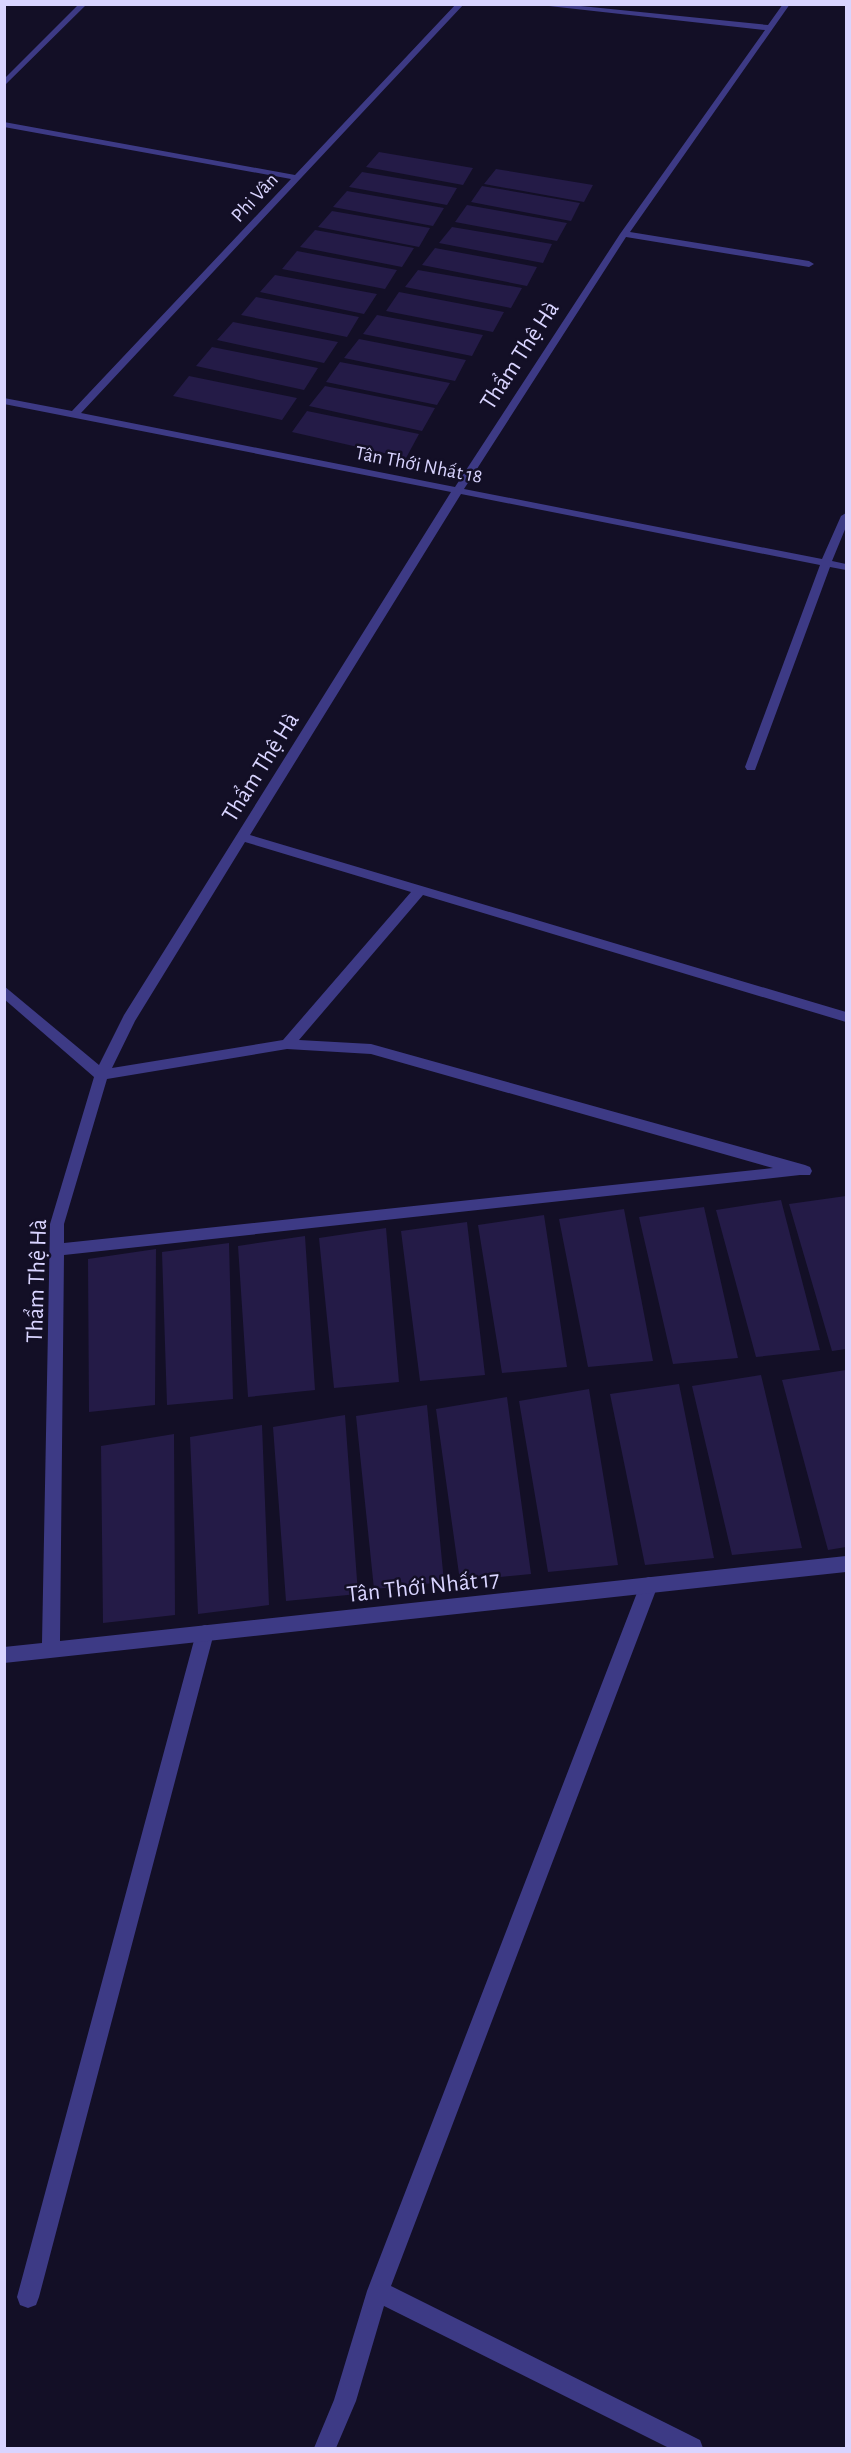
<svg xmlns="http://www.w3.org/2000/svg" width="851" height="2453" viewBox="0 0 851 2453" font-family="'Alegreya Sans',sans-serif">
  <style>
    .building { fill: #241b47 }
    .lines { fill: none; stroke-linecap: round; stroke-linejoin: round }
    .service { fill: #3d3a85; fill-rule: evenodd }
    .minor { fill: #3d3a85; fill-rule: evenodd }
    .labels { text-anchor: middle; stroke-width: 5; stroke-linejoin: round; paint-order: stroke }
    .far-street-label { font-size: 20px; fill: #d9d4ff; stroke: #130f26 }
    .street-label { font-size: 24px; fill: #d9d4ff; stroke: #130f26 }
  </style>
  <rect width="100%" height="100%" fill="#130f26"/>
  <!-- building -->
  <path class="building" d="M 379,152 L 473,168 L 463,185 L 366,167 Z
    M 496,169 L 593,185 L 584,202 L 484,184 Z
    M 362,172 L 457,188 L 447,205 L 349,187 Z
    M 482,186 L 580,203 L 571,221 L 471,202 Z
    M 347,191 L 444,208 L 433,226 L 333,207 Z
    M 467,205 L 567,223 L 557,241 L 455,222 Z
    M 332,211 L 430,228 L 419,247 L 318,227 Z
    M 452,227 L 552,244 L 543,263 L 439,243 Z
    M 315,230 L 414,248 L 402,267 L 300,247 Z
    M 435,248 L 537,267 L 527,286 L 422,265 Z
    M 297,251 L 397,270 L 385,289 L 282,269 Z
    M 418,270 L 522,288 L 511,308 L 405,287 Z
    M 275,275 L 377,294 L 364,314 L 260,292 Z
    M 399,292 L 504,312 L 493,332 L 386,311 Z
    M 256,297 L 359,317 L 347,337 L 241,315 Z
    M 377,315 L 483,335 L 472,356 L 363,334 Z
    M 233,322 L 338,342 L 324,363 L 217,340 Z
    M 359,339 L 466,360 L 455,381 L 344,358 Z
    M 212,347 L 318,368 L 304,390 L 196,366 Z
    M 340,362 L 450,383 L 437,405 L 326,382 Z
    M 189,376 L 297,398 L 282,420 L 173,396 Z
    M 325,386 L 435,408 L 422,431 L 309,406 Z
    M 307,411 L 419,434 L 406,458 L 292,432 Z
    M 846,1196 L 846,1349 L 832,1351 L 789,1204 Z
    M 781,1200 L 820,1350 L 756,1357 L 716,1210 Z
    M 704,1207 L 738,1358 L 673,1364 L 639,1217 Z
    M 624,1209 L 653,1361 L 588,1367 L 559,1219 Z
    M 544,1215 L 567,1367 L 502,1373 L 478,1225 Z
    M 467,1222 L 485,1375 L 420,1381 L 401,1231 Z
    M 386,1228 L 399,1382 L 334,1388 L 319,1238 Z
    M 305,1236 L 315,1390 L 248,1397 L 238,1246 Z
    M 229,1243 L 233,1399 L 167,1405 L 162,1252 Z
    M 156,1249 L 155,1405 L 89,1412 L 88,1259 Z
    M 846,1370 L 846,1547 L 828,1550 L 782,1380 Z
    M 761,1375 L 802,1548 L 732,1555 L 692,1386 Z
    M 679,1384 L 714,1558 L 645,1565 L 610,1394 Z
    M 589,1389 L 618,1565 L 548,1572 L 519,1401 Z
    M 507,1397 L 531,1574 L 460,1581 L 436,1409 Z
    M 427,1405 L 444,1582 L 374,1589 L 356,1416 Z
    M 345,1415 L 358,1594 L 286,1601 L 273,1427 Z
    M 262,1425 L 269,1605 L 198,1614 L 190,1437 Z
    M 174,1434 L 175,1615 L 103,1623 L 101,1446 Z"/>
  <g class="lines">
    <!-- service -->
    <path class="service" d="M 649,1577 L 655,1579 L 658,1585 L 391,2286 L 700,2440 L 703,2448 L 669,2448 L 384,2306 L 356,2401 L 336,2448 L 314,2448 L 334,2400 L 367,2291 L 640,1585 L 643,1579 Z
      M 205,1625 L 211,1627 L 214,1633 L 39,2297 L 36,2305 L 28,2308 L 20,2305 L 17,2297 L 196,1633 L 199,1627 Z"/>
    <!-- minor -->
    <path class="minor" d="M 79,4 L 87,4 L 4,86 L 4,79 Z
      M 456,4 L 464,4 L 81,413 L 455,487 L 620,234 L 765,30 L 531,4 L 561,4 L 768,25 L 783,4 L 790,4 L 630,232 L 809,261 L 814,264 L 809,267 L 626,237 L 464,489 L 822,559 L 841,516 L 846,513 L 846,527 L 832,561 L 846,564 L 846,570 L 830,567 L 755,770 L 747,770 L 745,767 L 820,565 L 461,494 L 250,835 L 846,1012 L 846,1022 L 423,895 L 299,1040 L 371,1044 L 805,1165 L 810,1167 L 812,1171 L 810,1175 L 800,1175 L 64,1255 L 60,1641 L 846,1556 L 846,1572 L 4,1663 L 4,1647 L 42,1643 L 50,1224 L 94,1077 L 4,999 L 4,986 L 99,1065 L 124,1015 L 451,492 L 4,404 L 4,398 L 72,411 L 291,179 L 4,127 L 4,122 L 295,175 ZM 245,842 L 411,892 L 283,1040 L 112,1068 L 135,1021 ZM 287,1049 L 371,1054 L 773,1168 L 64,1243 L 64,1224 L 107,1079 Z"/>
  </g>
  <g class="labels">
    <!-- far-street labels -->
    <g class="far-street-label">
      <text transform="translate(254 197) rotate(-47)" y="7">Phi Vân</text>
      <text transform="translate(419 464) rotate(11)" y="7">Tân Thới Nhất 18</text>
    </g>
    <!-- street labels -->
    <g class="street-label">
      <text transform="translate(519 355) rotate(-57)" y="8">Thẩm Thệ Hà</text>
      <text transform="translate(260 767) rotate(-58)" y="8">Thẩm Thệ Hà</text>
      <text transform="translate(36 1281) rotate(-88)" y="8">Thẩm Thệ Hà</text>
      <text transform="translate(423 1586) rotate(-6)" y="8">Tân Thới Nhất 17</text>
    </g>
  </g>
  <!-- border -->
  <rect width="851" height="2453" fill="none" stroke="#d9d4ff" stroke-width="12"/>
</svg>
